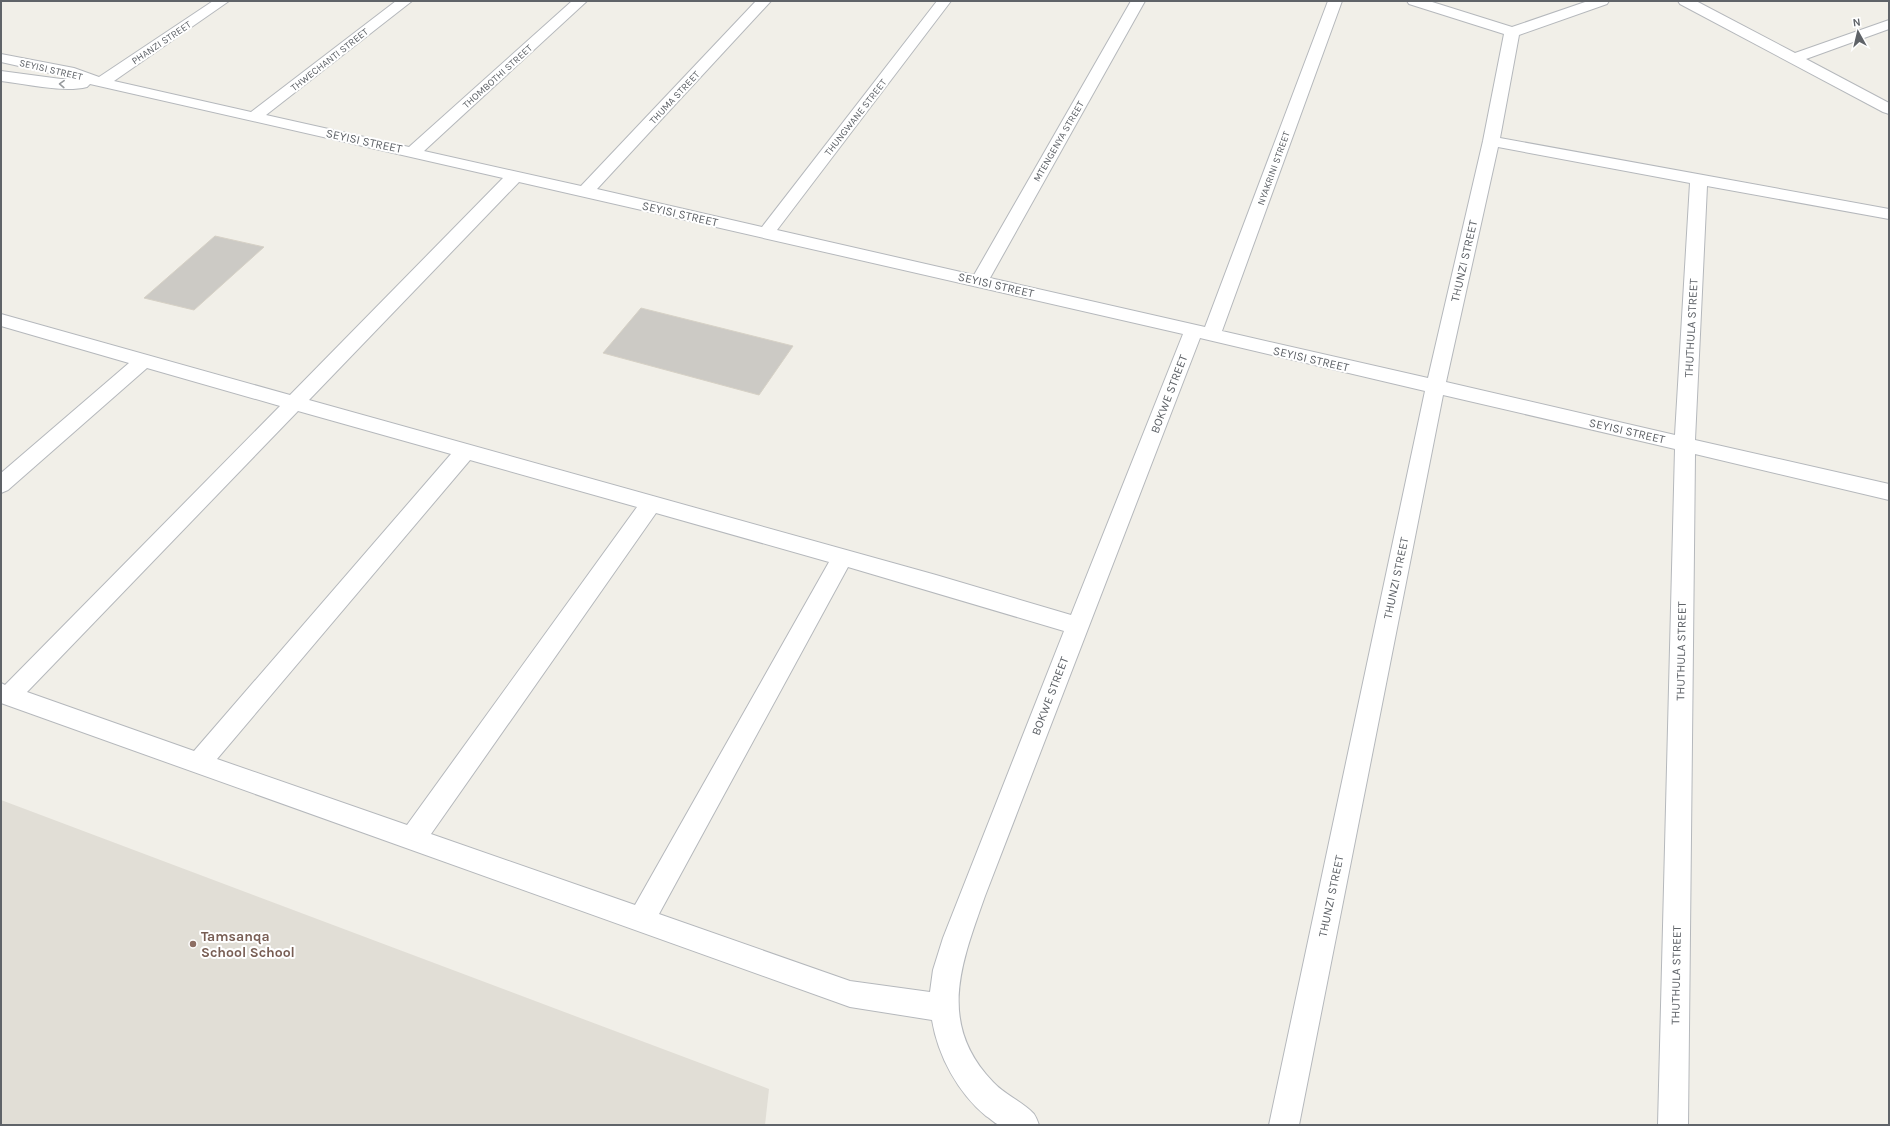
<svg xmlns="http://www.w3.org/2000/svg" width="1890" height="1126" viewBox="0 0 1890 1126" font-family="Karla,sans-serif">
  <style>
    .education { fill: #e1ded6 }
    .building { fill: #cccac5; stroke: #d6d1c6 }
    .lines { fill: none; stroke-linecap: round; stroke-linejoin: round }
    .minor-casing { stroke: #b5b8bc; stroke-width: 2 }
    .minor { fill: #fff; fill-rule: evenodd }
    .oneway { stroke: #979a9d }
    .education-dot { fill: #8d6e63; stroke: #fff; stroke-width: 1.5 }
    .labels { text-anchor: middle; stroke-width: 4; stroke-linejoin: round; paint-order: stroke }
    .far-street-label { font-size: 10px; fill: #5f6368; stroke: #fff }
    .street-label { font-size: 12px; fill: #5f6368; stroke: #fff }
    .near-education-label { font-size: 14px; font-weight: bold; fill: #785e54; stroke: #fff; text-anchor: start }
  </style>
  <rect width="100%" height="100%" fill="#f1efe8"/>
  <!-- education -->
  <path class="education" d="M 1,800 L 769,1089 L 765,1125 L 1,1125 Z"/>
  <!-- building -->
  <path class="building" d="M 215,236 L 264,247 L 194,310 L 144,298 Z
    M 641,308 L 793,346 L 759,395 L 603,353 Z"/>
  <g class="lines">
    <defs>
      <path id="minor" d="M 213,1 L 229,1 L 114,81 L 251,112 L 396,1 L 412,1 L 266,115 L 409,147 L 572,1 L 587,1 L 424,151 L 581,186 L 756,1 L 771,1 L 597,189 L 762,227 L 937,1 L 951,1 L 777,230 L 974,275 L 1131,1 L 1145,1 L 990,278 L 1205,327 L 1328,1 L 1342,1 L 1222,331 L 1428,378 L 1483,141 L 1504,34 L 1409,4 L 1407,1 L 1429,1 L 1512,27 L 1588,1 L 1609,1 L 1607,4 L 1519,35 L 1500,138 L 1889,209 L 1889,219 L 1707,186 L 1695,440 L 1889,484 L 1889,500 L 1695,454 L 1688,1125 L 1658,1125 L 1675,449 L 1443,395 L 1299,1125 L 1269,1125 L 1425,391 L 1200,338 L 985,896 C 962,962 936,1023 993,1082 C 1005,1095 1023,1102 1034,1114 C 1036,1117 1038,1122 1039,1125 C 1030,1125 1005,1126 999,1125 C 994,1123 990,1118 986,1116 C 958,1093 938,1056 932,1020 L 850,1007 L 1,703 L 1,683 L 5,685 L 280,406 L 147,368 L 8,490 L 1,493 L 1,473 L 129,363 L 1,326 L 1,314 L 290,395 L 503,178 L 90,84 L 87,87 C 63,93 27,84 1,81 L 1,71 L 61,79 L 77,79 L 1,62 L 1,54 L 74,68 L 99,77 ZM 1498,147 L 1690,183 L 1675,435 L 1446,382 ZM 519,182 L 1183,334 L 1071,615 L 936,575 L 309,400 ZM 298,411 L 451,454 L 194,751 L 27,692 ZM 470,460 L 637,507 L 407,825 L 217,759 ZM 656,513 L 829,562 L 635,905 L 431,834 ZM 848,567 L 1064,631 L 943,938 L 933,970 L 930,992 L 850,981 L 659,914 Z
        M 1678,1 L 1696,1 L 1795,53 L 1889,20 L 1889,29 L 1806,59 L 1889,103 L 1889,114 L 1883,112 L 1680,4 Z"/>
    </defs>
    <!-- minor casing -->
    <use href="#minor" class="minor-casing"/>
    <!-- minor -->
    <use href="#minor" class="minor"/>
  </g>
  <!-- one-way arrows -->
  <defs><path id="oneway-chevron" d="M-2-3.5L2.5 0L-2 3.5" fill="none" stroke-width="1.6" stroke-linecap="round" stroke-linejoin="round"/></defs>
  <use class="oneway" href="#oneway-chevron" transform="translate(62 84) rotate(-178)"/>
  <!-- markers -->
  <circle class="education-dot" cx="193" cy="944" r="4"/>
  <g class="labels">
    <!-- far-street labels -->
    <g class="far-street-label">
      <text transform="translate(161 42) rotate(-34)" y="4">PHANZI STREET</text>
      <text transform="translate(329 59) rotate(-38)" y="4">THWECHANTI STREET</text>
      <text transform="translate(51 69) rotate(13)" y="4">SEYISI STREET</text>
      <text transform="translate(497 76) rotate(-42)" y="4">THOMBOTHI STREET</text>
      <text transform="translate(674 97) rotate(-47)" y="4">THUMA STREET</text>
      <text transform="translate(855 117) rotate(-52)" y="4">THUNGWANE STREET</text>
      <text transform="translate(1058 141) rotate(-60)" y="4">MTENGENYA STREET</text>
      <text transform="translate(1273 168) rotate(-70)" y="4">NYAKRINI STREET</text>
    </g>
    <!-- street labels -->
    <g class="street-label">
      <text transform="translate(364 141) rotate(12)" y="4">SEYISI STREET</text>
      <text transform="translate(680 214) rotate(13)" y="4">SEYISI STREET</text>
      <text transform="translate(1464 261) rotate(-77)" y="4">THUNZI STREET</text>
      <text transform="translate(996 285) rotate(13)" y="4">SEYISI STREET</text>
      <text transform="translate(1691 328) rotate(-87)" y="4">THUTHULA STREET</text>
      <text transform="translate(1311 359) rotate(13)" y="4">SEYISI STREET</text>
      <text transform="translate(1169 394) rotate(-69)" y="4">BOKWE STREET</text>
      <text transform="translate(1627 431) rotate(13)" y="4">SEYISI STREET</text>
      <text transform="translate(1396 578) rotate(-78)" y="4">THUNZI STREET</text>
      <text transform="translate(1681 651) rotate(-89)" y="4">THUTHULA STREET</text>
      <text transform="translate(1050 696) rotate(-69)" y="4">BOKWE STREET</text>
      <text transform="translate(1331 896) rotate(-78)" y="4">THUNZI STREET</text>
      <text transform="translate(1676 975) rotate(-89)" y="4">THUTHULA STREET</text>
    </g>
    <!-- near-education labels -->
    <g class="near-education-label">
      <text x="201" y="941">Tamsanqa<tspan x="201" dy="16">School School</tspan></text>
    </g>
  </g>
  <!-- border -->
  <rect width="1890" height="1126" fill="none" stroke="#5f6368" stroke-width="4"/>
  <!-- north arrow -->
  <g transform="translate(1858 32) rotate(352)" stroke="#ffffff" stroke-width="3" paint-order="stroke">
  <path d="M0-3L7 15L0 10L-7 15Z" fill="#5f6368"/>
  <text y="-6" font-size="11" font-weight="bold" text-anchor="middle" fill="#5f6368">N</text>
  </g>
</svg>
